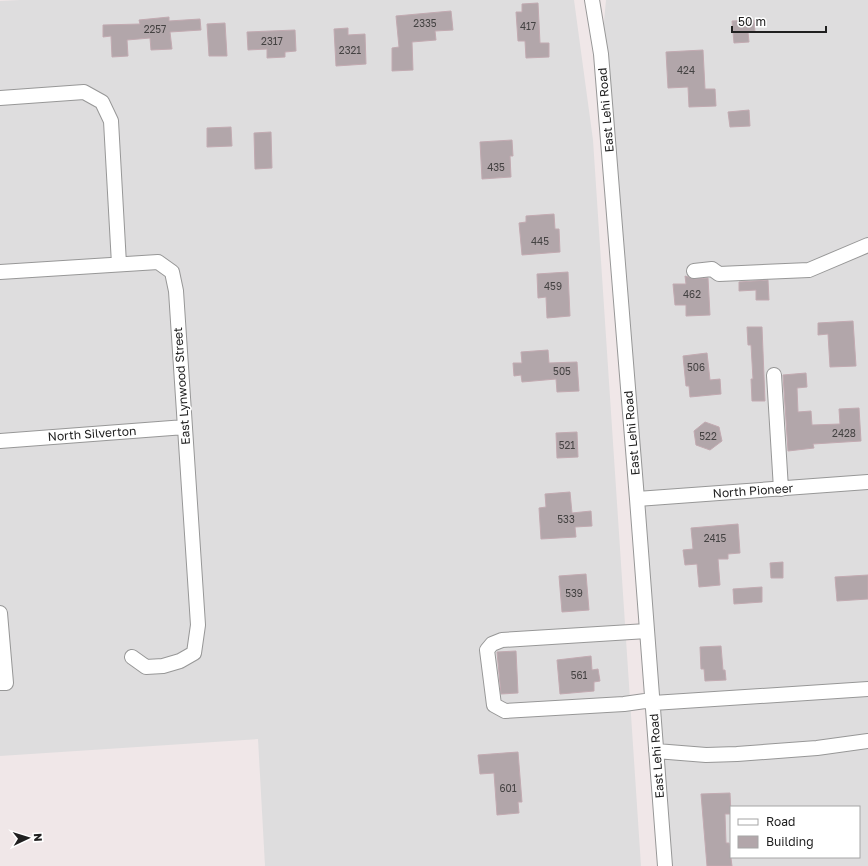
<svg xmlns="http://www.w3.org/2000/svg" width="868" height="866" viewBox="0 0 868 866" font-family="'Golos Text',sans-serif">
  <style>
    .residential { fill: #deddde; fill-rule: evenodd }
    .building { fill: #b2a6aa; stroke: #c2aab1 }
    .lines { fill: none; stroke-linecap: round; stroke-linejoin: round }
    .minor-casing { stroke: #979797; stroke-width: 16 }
    .minor { stroke: #fff; stroke-width: 14 }
    .labels { text-anchor: middle; stroke-width: 3.5; stroke-linejoin: round; paint-order: stroke }
    .number-label { font-size: 10px; fill: #444242 }
    .street-label { font-size: 12px; fill: #202020; stroke: #fff }
  </style>
  <rect width="100%" height="100%" fill="#f0e7e8"/>
  <!-- residential -->
  <path class="residential" d="M 20,0 L 574,0 L 593,140 L 641,866 L 265,866 L 258,739 L 0,756 L 0,1 Z
    M 606,0 L 868,0 L 868,866 L 665,866 L 601,54 ZM 731,807 L 859,807 L 859,857 L 731,857 Z"/>
  <!-- building -->
  <path class="building" d="M 538,3 L 540,43 L 549,43 L 549,57 L 526,58 L 525,41 L 518,41 L 516,12 L 522,12 L 522,4 Z
    M 451,11 L 453,30 L 435,31 L 436,40 L 412,42 L 413,70 L 392,71 L 392,48 L 399,47 L 396,16 Z
    M 169,17 L 169,21 L 200,19 L 201,30 L 170,32 L 172,49 L 151,50 L 150,38 L 127,40 L 128,56 L 112,57 L 111,36 L 103,37 L 103,25 L 140,24 L 139,20 Z
    M 754,20 L 755,32 L 748,32 L 749,42 L 734,43 L 732,21 Z
    M 225,23 L 227,56 L 209,56 L 207,24 Z
    M 348,28 L 348,35 L 365,34 L 366,64 L 336,66 L 334,29 Z
    M 295,30 L 296,51 L 285,52 L 285,57 L 267,58 L 267,49 L 248,50 L 247,32 Z
    M 703,50 L 705,89 L 715,89 L 716,106 L 689,107 L 688,87 L 668,88 L 666,52 Z
    M 749,110 L 750,126 L 730,127 L 728,112 Z
    M 231,127 L 232,146 L 207,147 L 207,128 Z
    M 271,132 L 272,168 L 255,169 L 254,133 Z
    M 512,140 L 513,156 L 510,156 L 511,177 L 482,179 L 480,142 Z
    M 554,214 L 555,229 L 559,229 L 560,252 L 522,255 L 519,223 L 526,222 L 526,216 Z
    M 568,272 L 570,316 L 547,318 L 546,297 L 538,298 L 537,274 Z
    M 685,276 L 695,279 L 708,278 L 710,315 L 686,316 L 686,305 L 675,305 L 673,284 L 686,284 Z
    M 768,280 L 769,300 L 756,300 L 756,290 L 739,291 L 739,282 Z
    M 853,321 L 856,366 L 830,367 L 828,334 L 818,335 L 818,323 Z
    M 747,327 L 762,327 L 765,401 L 752,401 L 751,379 L 753,379 L 751,345 L 748,345 Z
    M 548,350 L 549,363 L 577,362 L 579,391 L 557,392 L 556,379 L 522,382 L 521,375 L 514,376 L 513,363 L 522,363 L 521,352 Z
    M 707,353 L 710,380 L 720,379 L 721,394 L 690,397 L 689,386 L 686,386 L 683,356 Z
    M 806,373 L 807,387 L 797,388 L 798,412 L 811,411 L 812,425 L 840,424 L 839,409 L 859,408 L 861,441 L 813,444 L 814,448 L 788,451 L 783,375 Z
    M 705,422 L 719,427 L 722,441 L 710,450 L 696,445 L 694,431 Z
    M 577,432 L 578,457 L 557,458 L 556,433 Z
    M 570,492 L 572,513 L 591,511 L 592,526 L 575,527 L 576,537 L 541,539 L 539,508 L 546,507 L 545,494 Z
    M 738,524 L 740,553 L 728,554 L 728,559 L 718,559 L 720,585 L 699,587 L 697,564 L 685,565 L 683,550 L 693,549 L 691,528 Z
    M 783,562 L 783,578 L 771,578 L 770,563 Z
    M 586,574 L 589,610 L 562,612 L 559,576 Z
    M 868,575 L 868,599 L 837,601 L 835,577 Z
    M 762,587 L 762,602 L 734,604 L 733,589 Z
    M 721,646 L 723,670 L 725,670 L 726,680 L 705,681 L 704,669 L 701,669 L 700,647 Z
    M 516,651 L 518,693 L 501,694 L 497,652 Z
    M 591,656 L 592,670 L 598,669 L 600,681 L 594,682 L 594,691 L 560,694 L 557,660 Z
    M 518,752 L 522,802 L 518,802 L 519,813 L 497,815 L 494,773 L 480,774 L 478,755 Z
    M 730,793 L 731,814 L 725,814 L 726,843 L 729,843 L 732,866 L 707,866 L 701,794 Z"/>
  <g class="lines">
    <defs>
      <path id="minor" d="M 592,0 L 601,54 L 637,499 L 665,866
        M 0,98 L 84,92 L 102,102 L 111,121 L 119,264
        M 694,271 L 712,269 L 719,274 L 809,270 L 868,245
        M 0,272 L 158,262 L 172,272 L 176,291 L 198,625 L 194,653 L 180,661 L 163,666 L 146,667 L 132,657
        M 774,375 L 781,489
        M 0,441 L 185,427
        M 637,499 L 868,482
        M 0,613 L 6,683 L 0,683
        M 647,631 L 502,640 L 492,644 L 487,650 L 494,705 L 505,711 L 624,704 L 652,700
        M 653,703 L 868,689
        M 656,751 L 706,755 L 737,754 L 817,748 L 868,741"/>
    </defs>
    <!-- minor casing -->
    <use href="#minor" class="minor-casing"/>
    <!-- minor -->
    <use href="#minor" class="minor"/>
  </g>
  <g class="labels">
    <!-- number labels -->
    <g class="number-label">
      <text x="425" y="27">2335</text>
      <text x="528" y="30">417</text>
      <text x="155" y="33">2257</text>
      <text x="272" y="45">2317</text>
      <text x="350" y="54">2321</text>
      <text x="686" y="74">424</text>
      <text x="496" y="171">435</text>
      <text x="540" y="245">445</text>
      <text x="553" y="290">459</text>
      <text x="692" y="298">462</text>
      <text x="696" y="371">506</text>
      <text x="562" y="375">505</text>
      <text x="844" y="437">2428</text>
      <text x="708" y="440">522</text>
      <text x="567" y="449">521</text>
      <text x="566" y="523">533</text>
      <text x="715" y="542">2415</text>
      <text x="574" y="597">539</text>
      <text x="579" y="679">561</text>
      <text x="508" y="792">601</text>
    </g>
    <!-- street labels -->
    <g class="street-label">
      <text transform="translate(606 110) rotate(-95)" y="4">East Lehi Road</text>
      <text transform="translate(182 386) rotate(-94)" y="4">East Lynwood Street</text>
      <text transform="translate(632 433) rotate(-95)" y="4">East Lehi Road</text>
      <text transform="translate(92 434) rotate(-4)" y="4">North Silverton</text>
      <text transform="translate(753 491) rotate(-4)" y="4">North Pioneer</text>
      <text transform="translate(657 756) rotate(-94)" y="4">East Lehi Road</text>
    </g>
  </g>
  <!-- legend -->
  <rect x="730" y="806" width="130" height="52" fill="#ffffff" stroke="#a6a6a6"/>
  <rect x="738" y="819" width="20" height="6" fill="#ffffff" stroke="#a6a6a6"/>
  <text x="766" y="826" font-size="12" fill="#202020">Road</text>
  <rect x="738" y="836" width="20" height="12" fill="#b2a6aa" stroke="#a6a6a6"/>
  <text x="766" y="846" font-size="12" fill="#202020">Building</text>
  <!-- north arrow -->
  <g transform="translate(28 838) rotate(86)" stroke="#ffffff" stroke-width="3" paint-order="stroke">
  <path d="M0-3L7 15L0 10L-7 15Z" fill="#202020"/>
  <text y="-6" font-size="11" font-weight="bold" text-anchor="middle" fill="#202020">N</text>
  </g>
  <!-- scale -->
  <path d="M732 26v6h94v-6" fill="none" stroke="#202020" stroke-width="2"/>
  <text x="738" y="26" font-size="12" fill="#202020" stroke="#ffffff" stroke-width="3" paint-order="stroke">50 m</text>
</svg>
